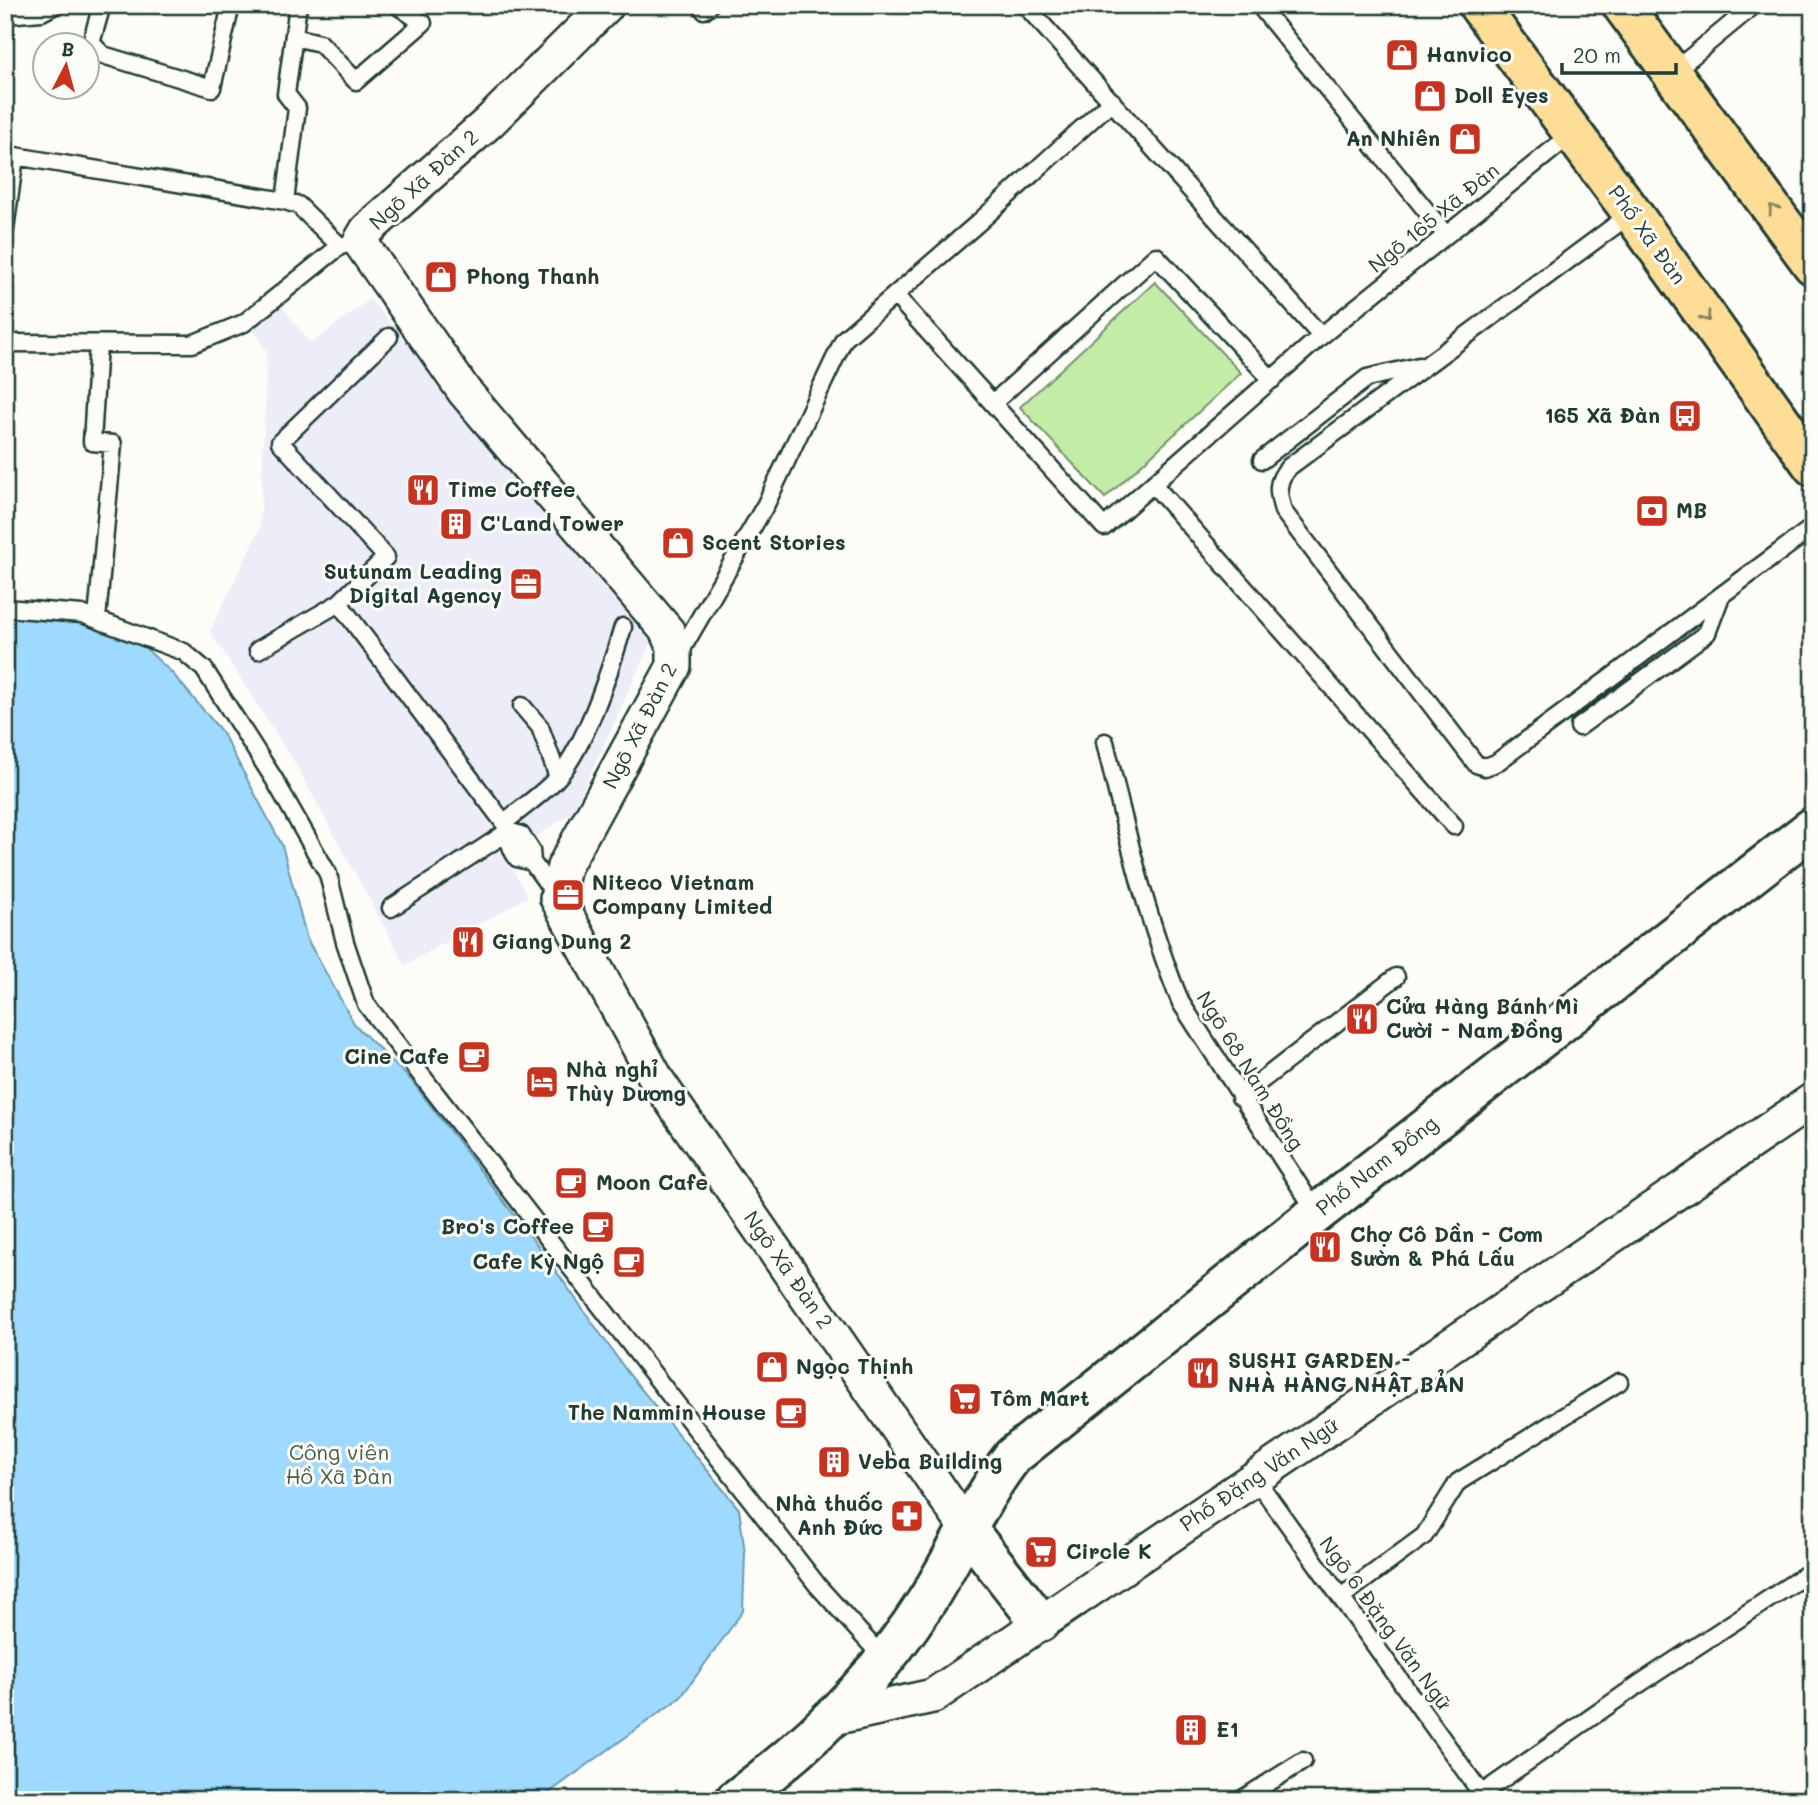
<svg xmlns="http://www.w3.org/2000/svg" width="1818" height="1805" viewBox="0 0 1818 1805" font-family="Mali,sans-serif">
  <style>
    .built { fill: #ecedf9 }
    .green { fill: #c3eca7; stroke: #71946e; stroke-width: 2 }
    .water { fill: #9ed9ff; stroke: #6b9bae; stroke-width: 2 }
    .lines { fill: none; stroke-linecap: round; stroke-linejoin: round }
    .service-casing { stroke: #1f3d34; stroke-width: 21 }
    .minor-casing { stroke: #1f3d34; stroke-width: 38 }
    .tertiary-casing { stroke: #1f3d34; stroke-width: 44 }
    .primary-casing { stroke: #1f3d34; stroke-width: 44 }
    .service { stroke: #fdfcf7; stroke-width: 16 }
    .minor { stroke: #fdfcf7; stroke-width: 33 }
    .tertiary { stroke: #fdfcf7; stroke-width: 38 }
    .primary { stroke: #fede96; stroke-width: 38 }
    .oneway { stroke: #838560 }
    .labels { text-anchor: middle; stroke-width: 6; stroke-linejoin: round; paint-order: stroke }
    .poi-label { font-size: 21px; font-weight: bold; fill: #1f3d34; stroke: #fdfcf7; text-anchor: start }
    .street-label { font-size: 21px; fill: #1f3d34; stroke: #fdfcf7 }
    .park-label { font-size: 21px; fill: #40604b; stroke: #fdfcf7 }
  </style>
  <rect width="100%" height="100%" fill="#fdfcf7"/>
  <filter id="ink" filterUnits="userSpaceOnUse"><feTurbulence type="fractalNoise" baseFrequency=".0143" numOctaves="2"/><feDisplacementMap in="SourceGraphic" scale="14" xChannelSelector="R" yChannelSelector="G"/><feConvolveMatrix kernelMatrix="1 2 1 2 8 2 1 2 1" color-interpolation-filters="sRGB"/></filter>
  <g filter="url(#ink)">
    <!-- built -->
    <path class="built" d="M 370,299 L 654,636 L 573,812 L 506,856 L 528,897 L 405,965 L 296,765 L 210,631 L 260,529 L 267,351 L 251,327 L 280,304 L 311,344 Z"/>
    <!-- green -->
    <path class="green" d="M 1155,282 L 1241,373 L 1105,498 L 1020,407 Z"/>
    <!-- water -->
    <path class="water" d="M 5,615 L 75,617 L 136,639 L 173,674 L 222,732 L 282,845 L 307,939 L 355,1025 L 411,1080 L 544,1254 L 628,1373 L 739,1509 L 745,1553 L 743,1611 L 681,1697 L 539,1800 L 5,1800 Z"/>
    <g class="lines">
      <defs>
        <path id="service" d="M 102,5 L 91,43 L 103,55 L 212,88 L 231,5
          M 298,5 L 286,94 L 297,108 L 285,201 L 298,205 L 340,246
          M 701,5 L 704,10 L 710,5
          M 1025,5 L 1321,336
          M 1259,5 L 1446,235
          M 5,15 L 42,12 L 55,5
          M 294,37 L 320,43 L 356,81 L 423,23 L 397,5
          M 1673,72 L 1754,5
          M 1632,213 L 1289,467 C 1275,482 1278,493 1283,511 L 1476,764 L 1485,767 L 1496,763 L 1813,527
          M 5,229 L 15,156 L 285,201
          M 895,295 L 1104,527 L 1321,336 L 1573,133
          M 389,337 L 280,442 L 386,557 L 339,603 L 504,823 C 511,837 506,842 517,858 L 532,862
          M 5,343 L 192,344 L 244,323 L 340,246 L 360,242
          M 993,403 L 1156,256 L 1272,380
          M 1262,460 L 1367,378 L 1419,366
          M 1153,484 L 1454,826
          M 5,608 L 82,614 L 184,652 L 204,669 L 274,779 L 328,874 L 345,942 L 366,1004 L 818,1586 L 884,1659
          M 97,619 L 113,444 L 92,442 L 98,344
          M 258,650 L 339,603
          M 679,654 L 766,504 L 844,339 L 978,223 L 1112,101
          M 522,706 L 540,727 L 558,777
          M 1579,727 L 1707,633 L 1721,596
          M 1105,742 C 1126,830 1146,919 1181,1003 L 1317,1213
          M 504,823 C 521,808 543,794 558,777 C 587,743 610,670 623,627
          M 509,831 L 521,835 L 531,850 L 532,862 L 556,896
          M 391,908 L 509,831
          M 1240,1097 L 1396,977
          M 1255,1478 L 1486,1800
          M 1341,1597 L 1424,1536 L 1458,1482 L 1619,1382
          M 1481,1794 L 1639,1684 L 1813,1570
          M 1241,1800 L 1303,1761"/>
        <path id="minor" d="M 607,5 L 489,122 L 367,230 L 360,242 L 464,391 L 668,632 L 674,647 L 674,666 L 564,867 L 557,898 L 657,1080 L 967,1529
          M 829,1719 L 933,1696 L 1813,1100"/>
        <path id="tertiary" d="M 967,1529 L 1040,1622
          M 735,1800 C 808,1746 877,1679 926,1602 C 957,1554 978,1500 1013,1456 L 1317,1213 L 1813,827"/>
        <path id="primary" d="M 1478,5 L 1632,213 L 1813,466
          M 1622,5 L 1813,265"/>
      </defs>
      <!-- service casing -->
      <use href="#service" class="service-casing"/>
      <!-- minor casing -->
      <use href="#minor" class="minor-casing"/>
      <!-- tertiary casing -->
      <use href="#tertiary" class="tertiary-casing"/>
      <!-- primary casing -->
      <use href="#primary" class="primary-casing"/>
      <!-- service -->
      <use href="#service" class="service"/>
      <!-- minor -->
      <use href="#minor" class="minor"/>
      <!-- tertiary -->
      <use href="#tertiary" class="tertiary"/>
      <!-- primary -->
      <use href="#primary" class="primary"/>
    </g>
    <!-- one-way arrows -->
    <defs><path id="oneway-chevron" d="M-2-3.5L2.5 0L-2 3.5" fill="none" stroke-width="1.6" stroke-linecap="round" stroke-linejoin="round" transform="scale(1.75)"/></defs>
    <g class="oneway">
      <use href="#oneway-chevron" transform="translate(1773 209) rotate(-126)"/>
      <use href="#oneway-chevron" transform="translate(1706 317) rotate(55)"/>
    </g>
  </g>
  <!-- icons -->
  <defs>
    <symbol id="shop-square" viewBox="-11 -11 22 22"><rect x="-9" y="-9" width="18" height="18" rx="4" fill="#c8321e" stroke="#fdfcf7"/><path d="M-5-2.5h2.3a2.7 3.5 0 0 1 5.4 0H5L5.5 6h-11ZM-1.5-2.5h3a1.5 2.3 0 0 0-3 0Z" fill="#fff"/></symbol>
    <symbol id="bus-square" viewBox="-11 -11 22 22"><rect x="-9" y="-9" width="18" height="18" rx="4" fill="#c8321e" stroke="#fdfcf7"/><path d="M-5-6H5V4H4V6H2V4H-2V6H-4V4H-5ZM-3.5-4V0h7V-4ZM-3.5 1.2v1.5H-2V1.2ZM2 1.2v1.5H3.5V1.2Z" fill="#fff"/></symbol>
    <symbol id="restaurant-square" viewBox="-11 -11 22 22"><rect x="-9" y="-9" width="18" height="18" rx="4" fill="#c8321e" stroke="#fdfcf7"/><path d="M-5-6h1v4h1v-4h1v4h1v-4h1v5L-1.5 .5V6h-2V.5L-5-1ZM5-6V6H3V1.5H1.5Q1.5-4 5-6Z" fill="#fff"/></symbol>
    <symbol id="bank-square" viewBox="-11 -11 22 22"><rect x="-9" y="-9" width="18" height="18" rx="4" fill="#c8321e" stroke="#fdfcf7"/><path d="M-6-4H6V4H-6ZM0-2.3a2.3 2.3 0 1 0 0 4.6a2.3 2.3 0 1 0 0-4.6Z" fill="#fff"/></symbol>
    <symbol id="building-square" viewBox="-11 -11 22 22"><rect x="-9" y="-9" width="18" height="18" rx="4" fill="#c8321e" stroke="#fdfcf7"/><path d="M-4-6H4V6H1V3H-1V6H-4ZM-2.5-4.3h1.7v1.8h-1.7ZM.8-4.3h1.7v1.8H.8ZM-2.5-1h1.7V.8h-1.7ZM.8-1h1.7V.8H.8Z" fill="#fff"/></symbol>
    <symbol id="office-square" viewBox="-11 -11 22 22"><rect x="-9" y="-9" width="18" height="18" rx="4" fill="#c8321e" stroke="#fdfcf7"/><path d="M-6-3h4V-5.5h4V-3h4V5H-6ZM-1-4.5V-3h2v-1.5ZM-6 0V1H6V0Z" fill="#fff"/></symbol>
    <symbol id="cafe-square" viewBox="-11 -11 22 22"><rect x="-9" y="-9" width="18" height="18" rx="4" fill="#c8321e" stroke="#fdfcf7"/><path d="M-5.5-4.5H6V0H3Q3 3.5 0 3.5H-2.5Q-5.5 3.5-5.5 0ZM3-3.2v2h1.7v-2ZM-6 4.5H4V6H-6Z" fill="#fff"/></symbol>
    <symbol id="hotel-square" viewBox="-11 -11 22 22"><rect x="-9" y="-9" width="18" height="18" rx="4" fill="#c8321e" stroke="#fdfcf7"/><path d="M-6-4.5h1.5V1H6V5H4.5V3h-9V5H-6ZM-4 0a1.8 1.8 0 1 1 3.6 0ZM.5 0V-2.5h3Q6-2.5 6 0Z" fill="#fff"/></symbol>
    <symbol id="supermarket-square" viewBox="-11 -11 22 22"><rect x="-9" y="-9" width="18" height="18" rx="4" fill="#c8321e" stroke="#fdfcf7"/><path d="M-6-5.5h2.5l.6 2H6L4.5 2H-2.5L-4.4-4H-6ZM-1.5 3.2a1.3 1.3 0 1 0 .1 0ZM3 3.2a1.3 1.3 0 1 0 .1 0Z" fill="#fff"/></symbol>
    <symbol id="pharmacy-square" viewBox="-11 -11 22 22"><rect x="-9" y="-9" width="18" height="18" rx="4" fill="#c8321e" stroke="#fdfcf7"/><path d="M-2-6h4v4h4v4h-4v4h-4v-4h-4v-4h4Z" fill="#fff"/></symbol>
  </defs>
  <g fill-rule="evenodd">
    <use href="#shop-square" x="1383" y="36" width="38" height="38"/>
    <use href="#shop-square" x="1411" y="77" width="38" height="38"/>
    <use href="#shop-square" x="1446" y="120" width="38" height="38"/>
    <use href="#shop-square" x="422" y="258" width="38" height="38"/>
    <use href="#bus-square" x="1666" y="397" width="38" height="38"/>
    <use href="#restaurant-square" x="404" y="471" width="38" height="38"/>
    <use href="#bank-square" x="1633" y="492" width="38" height="38"/>
    <use href="#building-square" x="437" y="505" width="38" height="38"/>
    <use href="#shop-square" x="659" y="524" width="38" height="38"/>
    <use href="#office-square" x="507" y="565" width="38" height="38"/>
    <use href="#office-square" x="549" y="876" width="38" height="38"/>
    <use href="#restaurant-square" x="449" y="923" width="38" height="38"/>
    <use href="#restaurant-square" x="1343" y="1000" width="38" height="38"/>
    <use href="#cafe-square" x="455" y="1038" width="38" height="38"/>
    <use href="#hotel-square" x="523" y="1063" width="38" height="38"/>
    <use href="#cafe-square" x="552" y="1164" width="38" height="38"/>
    <use href="#cafe-square" x="579" y="1208" width="38" height="38"/>
    <use href="#restaurant-square" x="1306" y="1228" width="38" height="38"/>
    <use href="#cafe-square" x="610" y="1243" width="38" height="38"/>
    <use href="#shop-square" x="753" y="1348" width="38" height="38"/>
    <use href="#restaurant-square" x="1184" y="1354" width="38" height="38"/>
    <use href="#supermarket-square" x="946" y="1380" width="38" height="38"/>
    <use href="#cafe-square" x="772" y="1394" width="38" height="38"/>
    <use href="#building-square" x="815" y="1443" width="38" height="38"/>
    <use href="#pharmacy-square" x="888" y="1497" width="38" height="38"/>
    <use href="#supermarket-square" x="1022" y="1533" width="38" height="38"/>
    <use href="#building-square" x="1172" y="1711" width="38" height="38"/>
  </g>
  <g class="labels">
    <!-- poi labels -->
    <g class="poi-label">
      <text x="1426" y="62">Hanvico</text>
      <text x="1454" y="103">Doll Eyes</text>
      <text x="1440" y="146" text-anchor="end">An Nhiên</text>
      <text x="466" y="284">Phong Thanh</text>
      <text x="1660" y="423" text-anchor="end">165 Xã Đàn</text>
      <text x="448" y="497">Time Coffee</text>
      <text x="1676" y="518">MB</text>
      <text x="480" y="531">C'Land Tower</text>
      <text x="702" y="550">Scent Stories</text>
      <text x="502" y="579" text-anchor="end">Sutunam Leading<tspan x="502" dy="24">Digital Agency</tspan></text>
      <text x="592" y="890">Niteco Vietnam<tspan x="592" dy="24">Company Limited</tspan></text>
      <text x="492" y="949">Giang Dung 2</text>
      <text x="1386" y="1014">Cửa Hàng Bánh Mì<tspan x="1386" dy="24">Cười - Nam Đồng</tspan></text>
      <text x="449" y="1064" text-anchor="end">Cine Cafe</text>
      <text x="566" y="1077">Nhà nghỉ<tspan x="566" dy="24">Thùy Dương</tspan></text>
      <text x="596" y="1190">Moon Cafe</text>
      <text x="574" y="1234" text-anchor="end">Bro's Coffee</text>
      <text x="1350" y="1242">Chợ Cô Dần - Cơm<tspan x="1350" dy="24">Sườn &amp; Phá Lấu</tspan></text>
      <text x="604" y="1269" text-anchor="end">Cafe Kỳ Ngộ</text>
      <text x="1228" y="1368">SUSHI GARDEN -<tspan x="1228" dy="24">NHÀ HÀNG NHẬT BẢN</tspan></text>
      <text x="796" y="1374">Ngọc Thịnh</text>
      <text x="990" y="1406">Tôm Mart</text>
      <text x="766" y="1420" text-anchor="end">The Nammin House</text>
      <text x="858" y="1469">Veba Building</text>
      <text x="883" y="1511" text-anchor="end">Nhà thuốc<tspan x="883" dy="24">Anh Đức</tspan></text>
      <text x="1066" y="1559">Circle K</text>
      <text x="1216" y="1737">E1</text>
    </g>
    <!-- street labels -->
    <g class="street-label">
      <text transform="translate(424 180) rotate(-42)" y="7">Ngõ Xã Đàn 2</text>
      <text transform="translate(1434 218) rotate(-39)" y="7">Ngõ 165 Xã Đàn</text>
      <text transform="translate(1647 235) rotate(54)" y="7">Phố Xã Đàn</text>
      <text transform="translate(640 726) rotate(-63)" y="7">Ngõ Xã Đàn 2</text>
      <text transform="translate(1250 1071) rotate(58)" y="7">Ngõ 68 Nam Đồng</text>
      <text transform="translate(1377 1166) rotate(-38)" y="7">Phố Nam Đồng</text>
      <text transform="translate(788 1270) rotate(55)" y="7">Ngõ Xã Đàn 2</text>
      <text transform="translate(1259 1475) rotate(-34)" y="7">Phố Đặng Văn Ngữ</text>
      <text transform="translate(1385 1623) rotate(54)" y="7">Ngõ 6 Đặng Văn Ngữ</text>
    </g>
    <!-- park labels -->
    <g class="park-label">
      <text x="339" y="1460">Công viên<tspan x="339" dy="24">Hồ Xã Đàn</tspan></text>
    </g>
  </g>
  <!-- margin -->
  <rect width="1818" height="1805" fill="none" stroke="#fdfcf7" stroke-width="28"/>
  <rect x="14" y="14" width="1790" height="1777" fill="none" stroke="#1f3d34" stroke-width="2.5" filter="url(#ink)"/>
  <!-- north arrow -->
  <g transform="translate(66 66) rotate(6)"><circle r="33" fill="#fdfcf7" stroke="#a4b0a9" stroke-width="2"/>
  <path d="M0-5L12 26L0 18L-12 26Z" fill="#c8321e"/>
  <text y="-10" font-size="19" font-weight="bold" text-anchor="middle" fill="#1f3d34">B</text>
  </g>
  <!-- scale -->
  <path d="M1562 63v10h114v-10" fill="none" stroke="#1f3d34" stroke-width="3.5"/>
  <text x="1573" y="63" font-size="21" fill="#1f3d34" stroke="#fdfcf7" stroke-width="5" paint-order="stroke">20 m</text>
</svg>
